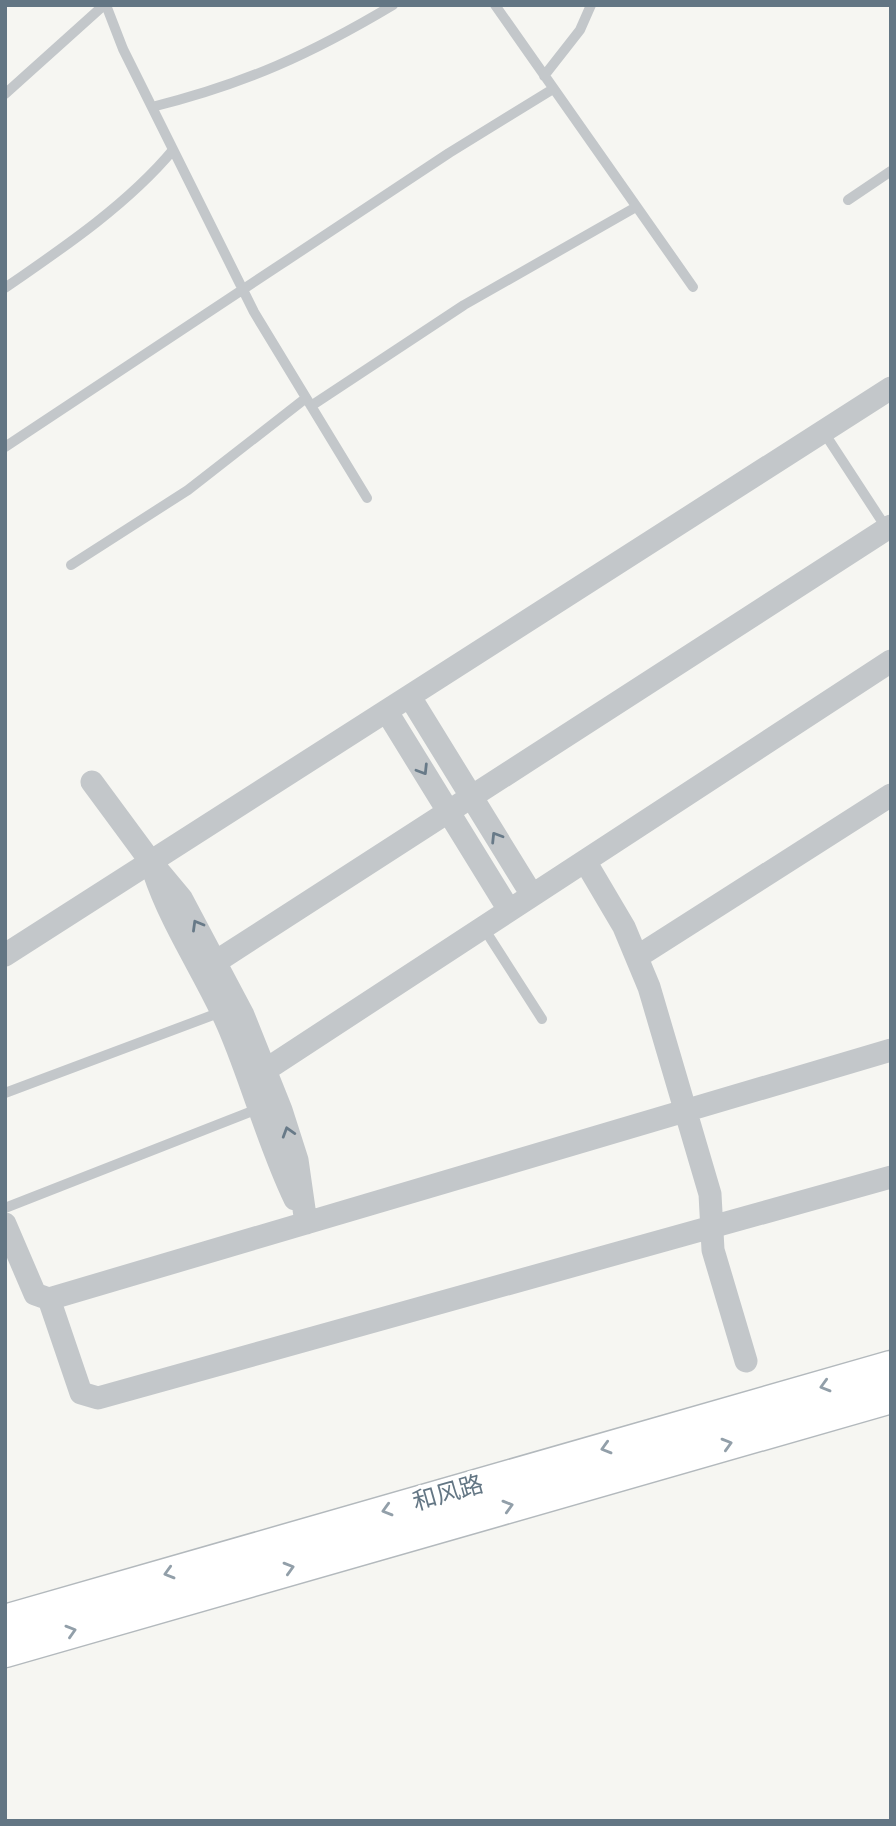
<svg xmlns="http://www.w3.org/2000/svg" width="896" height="1826" viewBox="0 0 896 1826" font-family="'Fira Sans Condensed','Noto Sans SC',sans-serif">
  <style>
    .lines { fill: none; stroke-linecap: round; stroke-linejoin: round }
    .secondary-casing { stroke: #b3b9bd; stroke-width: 35 }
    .lane { stroke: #c3c7ca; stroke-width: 10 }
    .street { stroke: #c3c7ca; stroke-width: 23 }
    .secondary { stroke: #fff; stroke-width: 32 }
    .oneway { stroke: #687a88 }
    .oneway2 { stroke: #929fa9 }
    .labels { text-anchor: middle; stroke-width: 7; stroke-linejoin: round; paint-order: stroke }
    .street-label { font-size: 24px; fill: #637684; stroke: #fff }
  </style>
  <rect width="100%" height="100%" fill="#f6f6f2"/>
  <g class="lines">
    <defs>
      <path id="secondary" d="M 5,1621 L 891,1367
        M 5,1651 L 891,1397"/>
    </defs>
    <!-- secondary casing -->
    <use href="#secondary" class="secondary-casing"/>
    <!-- lane -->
    <path class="lane" d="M 106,5 L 123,49 L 254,312 L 367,498
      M 495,5 L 693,287
      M 544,76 L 580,30 L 591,5
      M 5,94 L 104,5
      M 152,107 C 245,84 311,54 393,5
      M 848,200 L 891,171
      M 5,288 C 63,248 128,204 173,150
      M 311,406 L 464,305 L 636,207
      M 823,431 L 887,529
      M 5,447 L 449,153 L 553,89
      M 71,565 L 188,490 L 306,398
      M 483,927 L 542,1019
      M 5,1093 L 221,1012
      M 5,1208 L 260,1108"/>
    <!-- street -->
    <path class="street" d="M 410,697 L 532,895
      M 387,712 L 509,910
      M 92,782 L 151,862 L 181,898 L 243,1015 L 281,1110 L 297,1160 L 306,1223
      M 585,861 L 624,927 L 649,987 L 710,1194 L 713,1250 L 746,1361
      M 154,872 C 172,926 205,973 228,1025 C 253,1083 268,1143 295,1199
      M 5,955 L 891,388
      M 637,957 L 891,795
      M 217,961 L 891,526
      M 250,1080 L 891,661
      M 5,1224 L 35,1294 L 49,1299 L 81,1393 L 98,1398 L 891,1177
      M 49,1299 L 891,1050"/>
    <!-- secondary -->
    <use href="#secondary" class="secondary"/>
  </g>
  <!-- one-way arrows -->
  <defs><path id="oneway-chevron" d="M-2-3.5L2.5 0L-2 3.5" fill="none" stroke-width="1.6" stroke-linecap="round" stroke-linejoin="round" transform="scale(1.75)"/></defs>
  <g class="oneway">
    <use href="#oneway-chevron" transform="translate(423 770) rotate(58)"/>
    <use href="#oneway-chevron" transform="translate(496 837) rotate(-122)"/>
    <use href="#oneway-chevron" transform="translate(197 925) rotate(-120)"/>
    <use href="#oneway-chevron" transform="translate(288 1132) rotate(-107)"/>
  </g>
  <g class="oneway2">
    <use href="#oneway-chevron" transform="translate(825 1386) rotate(164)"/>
    <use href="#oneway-chevron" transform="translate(727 1444) rotate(-16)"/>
    <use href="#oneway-chevron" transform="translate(606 1448) rotate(164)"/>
    <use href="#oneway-chevron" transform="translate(508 1506) rotate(-16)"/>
    <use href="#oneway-chevron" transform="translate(387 1510) rotate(164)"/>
    <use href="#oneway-chevron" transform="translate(289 1568) rotate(-16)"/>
    <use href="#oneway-chevron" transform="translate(169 1573) rotate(164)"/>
    <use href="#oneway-chevron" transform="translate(71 1631) rotate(-17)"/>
  </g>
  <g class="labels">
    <!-- street labels -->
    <g class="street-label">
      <text transform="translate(448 1493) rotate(-16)" y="8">和风路</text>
    </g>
  </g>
  <!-- border -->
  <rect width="896" height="1826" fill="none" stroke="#637684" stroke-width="14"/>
</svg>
